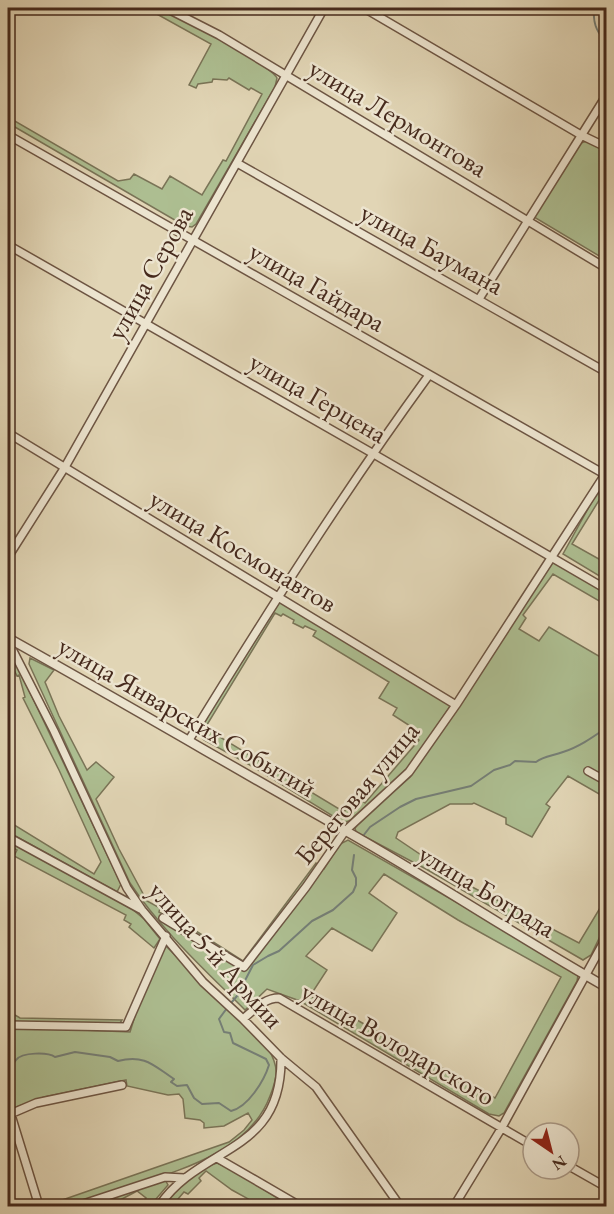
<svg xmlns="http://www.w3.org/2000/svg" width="614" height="1214" viewBox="0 0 614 1214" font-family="'EB Garamond',serif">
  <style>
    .green { fill: #adbe91; stroke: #7a7457; stroke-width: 1.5; fill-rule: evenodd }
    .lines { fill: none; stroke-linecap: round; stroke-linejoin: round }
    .stream { stroke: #757f77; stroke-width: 2 }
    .minor-casing { stroke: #6d5543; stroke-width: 10 }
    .tertiary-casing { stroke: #6d5543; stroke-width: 11 }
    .minor { stroke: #ece4cf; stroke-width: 7 }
    .tertiary { stroke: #ece4cf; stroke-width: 8 }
    .labels { text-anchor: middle; stroke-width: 5; stroke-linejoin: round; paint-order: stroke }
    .street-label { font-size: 27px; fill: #462a1d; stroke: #ece4cf }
  </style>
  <rect width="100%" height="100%" fill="#e1d5b5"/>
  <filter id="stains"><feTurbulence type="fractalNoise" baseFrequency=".00333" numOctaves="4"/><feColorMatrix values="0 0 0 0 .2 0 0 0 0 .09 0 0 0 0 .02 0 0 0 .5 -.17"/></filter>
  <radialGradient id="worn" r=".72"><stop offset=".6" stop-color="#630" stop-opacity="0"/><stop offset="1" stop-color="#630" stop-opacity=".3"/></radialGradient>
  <!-- green -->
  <path class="green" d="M 135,8 C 142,8 151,6 158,8 C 174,13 271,66 277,78 L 275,87 L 196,224 L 192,227 L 185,226 L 8,123 L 8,117 L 118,181 L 130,179 L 134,174 L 162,189 L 170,176 L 202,195 L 223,160 L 226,161 L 262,94 L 251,88 L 249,90 L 229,78 L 227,80 L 213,79 L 212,82 L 198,84 L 196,88 L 189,85 L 211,44 L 146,8 L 143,12 Z
    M 587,141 L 606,150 L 606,260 L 534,217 L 581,143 Z
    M 606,476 L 606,489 L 572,544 L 606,563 L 606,580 L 563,554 Z
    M 553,561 L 606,591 L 606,605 L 553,574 L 523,615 L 526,618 L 519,629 L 539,641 L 549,627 L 602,658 L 606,651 L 606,751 L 601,759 L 606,762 L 606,798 L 568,776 L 546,804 L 550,807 L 532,837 L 506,824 L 506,818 L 474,803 L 472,804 L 450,804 L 398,832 L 396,838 L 457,879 L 579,943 L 606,898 L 606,924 L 591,955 L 583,960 L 426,869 L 356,832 L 355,828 L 360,821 L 410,777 Z
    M 277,600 L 451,705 L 412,763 L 398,778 L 349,821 L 344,823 L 250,765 L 204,740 L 198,733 ZM 275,613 L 281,616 L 283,614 L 294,620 L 293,623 L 303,628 L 305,626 L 316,631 L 313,636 L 389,682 L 379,698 L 397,708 L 393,715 L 421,733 L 417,738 L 419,740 L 365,803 L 355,795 L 344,812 L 205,728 Z
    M 8,646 L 121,884 L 117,892 L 8,832 L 8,821 L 94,874 L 101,862 L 59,770 L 23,698 L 25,697 L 19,675 L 17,676 L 8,657 Z
    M 30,658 L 54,670 L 45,682 L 59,716 L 87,770 L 96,762 L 114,777 L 96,799 L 119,849 L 147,901 L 160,908 L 159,912 L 172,919 L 174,917 L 243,961 L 316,863 L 324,869 L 340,844 L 348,840 L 571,968 L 578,975 L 577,981 L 504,1113 L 499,1116 L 489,1114 L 300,1001 L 267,989 L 245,1010 C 205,970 161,930 130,883 L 29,664 ZM 384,874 L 458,920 L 561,977 L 495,1098 L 357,1020 L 310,996 L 327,970 L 306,956 L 332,928 L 372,951 L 397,913 L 369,893 Z
    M 8,841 L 132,909 L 144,919 L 160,939 L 154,948 L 129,927 L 131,924 L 124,920 L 126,915 L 14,856 L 17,850 L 8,845 Z
    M 166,946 L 268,1048 C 279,1067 278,1076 270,1096 C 249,1153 177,1171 125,1188 C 108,1194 90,1202 73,1206 C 64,1208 54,1206 45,1206 L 229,1142 L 244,1130 L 252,1120 L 248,1113 L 224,1126 L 204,1128 L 204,1123 L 200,1120 L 185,1118 L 183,1099 L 179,1094 L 168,1095 L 127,1086 L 126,1080 L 44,1097 L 8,1110 L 8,1027 L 130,1032 C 139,1004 147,970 166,946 Z
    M 8,1011 L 20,1018 L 122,1020 L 120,1023 L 19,1024 L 8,1020 Z
    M 217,1163 L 231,1169 L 290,1206 L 261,1206 L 232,1190 L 206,1171 L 199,1178 L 201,1181 L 188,1194 L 184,1192 L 172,1206 L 163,1206 C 177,1189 194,1169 217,1163 Z
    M 164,1178 L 168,1185 L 150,1206 L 140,1206 L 146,1198 L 137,1191 L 109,1206 L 85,1206 Z"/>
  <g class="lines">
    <!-- stream -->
    <path class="stream" d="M 594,8 C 593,21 595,32 606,40
      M 363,836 L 370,827 L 400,807 L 416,799 L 471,786 L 494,770 L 510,765 L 515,761 L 536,762 C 544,756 553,756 563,752 C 579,747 593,737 606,728
      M 231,1003 L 237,996 L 253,965 L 268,956 L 279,951 L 312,921 L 333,910 L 353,892 L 356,885 L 356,878 L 352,870 L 354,855
      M 8,1072 C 11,1068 13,1064 16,1060 C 22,1052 48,1052 55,1057 L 75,1052 L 110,1057 L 118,1061 C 145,1054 154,1066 174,1079 L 171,1082 L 177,1086 L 187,1085 L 194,1098 L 202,1104 L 219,1103 L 231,1111 C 248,1107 264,1081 269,1065 L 266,1059 L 233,1043 L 230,1033 L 224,1032 L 219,1019 L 227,1008"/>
    <defs>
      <path id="minor" d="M 166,8 L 219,35 L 606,268
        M 364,8 L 581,135 L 606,147
        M 564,8 L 568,10
        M 8,135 L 606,475
        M 237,163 L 606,372
        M 8,245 L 372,453 L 606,589
        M 479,299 L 606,96
        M 8,433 L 456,705
        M 8,557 L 65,467 L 324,8
        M 8,641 L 54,731 L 127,888 L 142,910 L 203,982 L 243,1019 L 281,1058 L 316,1087 L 400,1206
        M 189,740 C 265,616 343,493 429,375
        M 588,771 L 606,781
        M 8,837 L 140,909
        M 163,918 L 244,967 L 306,887 L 345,831 L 409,772 L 456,705 L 606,473
        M 243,1019 C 254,1010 264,998 279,998 L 533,1146
        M 8,1025 L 126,1027 L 166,936
        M 8,1115 L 36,1103 L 122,1085
        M 11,1115 L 39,1206
        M 217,1158 L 300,1206
        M 569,1166 L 606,1187
        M 77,1206 L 165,1177 L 184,1178
        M 159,1206 C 201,1144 282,1155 281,1058
        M 454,1206 L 501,1129 L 606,938"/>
      <path id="tertiary" d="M 8,638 C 121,701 233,767 346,831 C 434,881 518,937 606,987"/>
    </defs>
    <!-- minor casing -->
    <use href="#minor" class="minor-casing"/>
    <!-- tertiary casing -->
    <use href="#tertiary" class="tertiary-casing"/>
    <!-- minor -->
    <use href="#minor" class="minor"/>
    <!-- tertiary -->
    <use href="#tertiary" class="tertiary"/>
  </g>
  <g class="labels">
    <!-- street labels -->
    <g class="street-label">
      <text transform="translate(398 118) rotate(31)" y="9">улица Лермонтова</text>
      <text transform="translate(432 249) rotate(29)" y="9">улица Баумана</text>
      <text transform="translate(150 273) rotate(-61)" y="9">улица Серова</text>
      <text transform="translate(317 287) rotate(30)" y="9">улица Гайдара</text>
      <text transform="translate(318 398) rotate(30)" y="9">улица Герцена</text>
      <text transform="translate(243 551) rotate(31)" y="9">улица Космонавтов</text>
      <text transform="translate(187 717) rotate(30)" y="9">улица Январских Событий</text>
      <text transform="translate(357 793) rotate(-50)" y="9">Береговая улица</text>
      <text transform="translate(487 891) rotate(31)" y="9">улица Бограда</text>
      <text transform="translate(216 955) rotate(48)" y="9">улица 5-й Армии</text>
      <text transform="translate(398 1044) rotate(30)" y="9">улица Володарского</text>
    </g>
  </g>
  <!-- margin -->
  <rect width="614" height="1214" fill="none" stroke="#e1d5b5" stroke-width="30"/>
  <rect x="9" y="9" width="596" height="1196" fill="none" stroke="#462a1d" stroke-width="3"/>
  <rect x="15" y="15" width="584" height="1184" fill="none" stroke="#462a1d" stroke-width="1.5"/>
  <!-- north arrow -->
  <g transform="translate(551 1151) rotate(145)"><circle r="28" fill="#ece4cf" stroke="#aa9a88" stroke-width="1.5"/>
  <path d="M0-4.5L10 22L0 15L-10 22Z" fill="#8f2418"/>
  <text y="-9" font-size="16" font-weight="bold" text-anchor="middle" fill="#462a1d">N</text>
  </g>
  <rect width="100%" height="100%" filter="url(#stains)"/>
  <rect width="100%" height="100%" fill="url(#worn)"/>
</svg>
